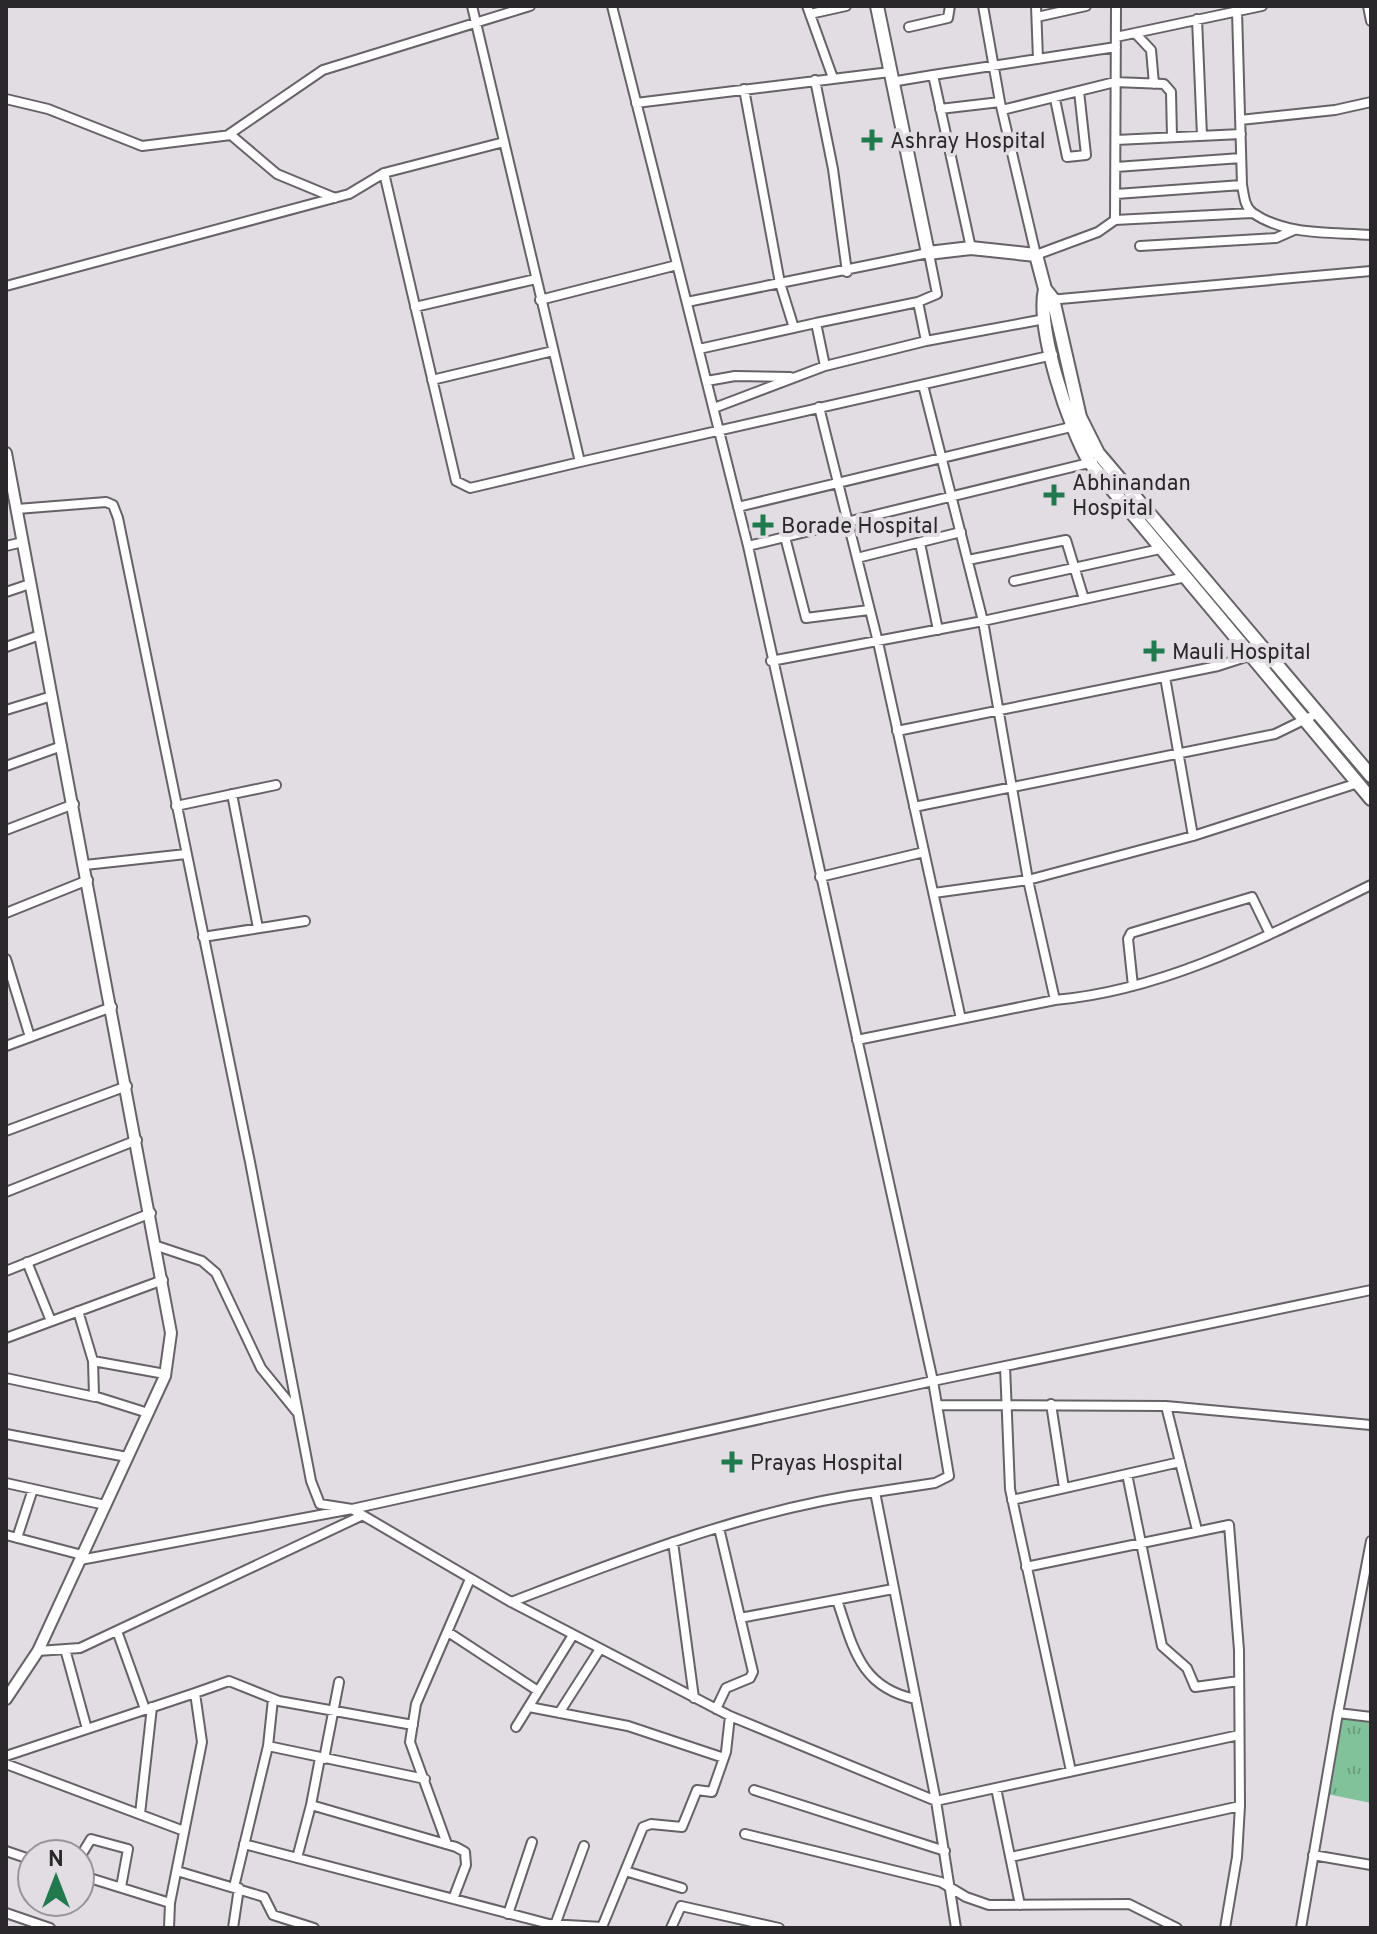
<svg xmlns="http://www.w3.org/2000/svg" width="1377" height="1934" viewBox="0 0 1377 1934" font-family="Overpass,sans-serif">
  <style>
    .grass { fill: url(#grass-tufts) }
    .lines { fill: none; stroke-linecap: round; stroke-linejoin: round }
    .minor-casing { stroke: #666267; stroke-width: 12 }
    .tertiary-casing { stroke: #666267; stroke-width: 14 }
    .primary-casing { stroke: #666267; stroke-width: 16 }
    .minor { stroke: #fff; stroke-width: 8 }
    .tertiary { stroke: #fff; stroke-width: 10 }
    .primary { stroke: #fff; stroke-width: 12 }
    .poi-dot { fill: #217a4e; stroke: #e2dce3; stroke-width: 3 }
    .labels { text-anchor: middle; stroke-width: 8; stroke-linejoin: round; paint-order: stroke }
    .poi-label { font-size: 22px; fill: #2a282a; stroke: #e2dce3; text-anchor: start }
  </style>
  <defs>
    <pattern id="grass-tufts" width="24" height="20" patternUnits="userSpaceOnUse" patternTransform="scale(2)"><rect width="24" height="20" fill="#81c29b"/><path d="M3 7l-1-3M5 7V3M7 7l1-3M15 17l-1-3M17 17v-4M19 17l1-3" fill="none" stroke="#6a9e7f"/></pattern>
  </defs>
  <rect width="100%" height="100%" fill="#e2dce3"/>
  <!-- grass -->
  <path class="grass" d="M 1337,1717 L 1371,1722 L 1371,1803 L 1327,1794 Z"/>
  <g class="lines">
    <defs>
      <path id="minor" d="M 472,6 L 580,462 L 1053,355
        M 612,6 L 748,546 L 933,1381 L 1371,1290
        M 807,6 L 833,78
        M 983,6 L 1000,102 L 1036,255 L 1098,232 L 1115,220 L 1252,213
        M 1036,6 L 1038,59
        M 1368,6 L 1371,21
        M 1237,11 L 1242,185 C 1244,194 1244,207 1253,213 C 1286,236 1333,232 1371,235
        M 810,14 L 846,6
        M 1037,17 L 1086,6
        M 1197,19 L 1202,136
        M 909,27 L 948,18 L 950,6
        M 1135,33 L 1151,50 L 1154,84
        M 1116,37 L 1262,6
        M 933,75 L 1116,47
        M 815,80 L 833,169 L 847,272
        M 891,82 L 933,75 L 971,248
        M 744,89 L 780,283 L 928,253
        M 6,99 L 48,109 L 142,146 L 231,135 L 277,174 L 335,198
        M 1055,99 L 1067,157 L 1086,155 L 1079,91
        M 636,103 L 890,72
        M 940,109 L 1000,102
        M 1002,110 L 1115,82 L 1164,84 L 1171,92 L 1172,137
        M 1240,120 L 1335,110 L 1371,102
        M 228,135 L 323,70 L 530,6
        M 1116,140 L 1241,134
        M 1116,167 L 1241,158
        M 384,173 L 456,481 L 470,488 L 580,462
        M 1116,194 L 1242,185
        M 1115,220 L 1116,6
        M 1140,246 L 1276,238 L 1294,230
        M 6,286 L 349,194 L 384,173 L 504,142
        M 540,300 L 677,265
        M 1049,300 L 1371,271
        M 687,302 L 780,283 L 794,328
        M 415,307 L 536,279
        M 926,341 L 918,302 L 937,294 L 929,254
        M 699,349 L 816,323
        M 825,366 L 816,323 L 918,302
        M 432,380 L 553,351
        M 707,381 L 735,376 L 790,377
        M 819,407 L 878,642 L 961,1019
        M 714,408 L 825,366 L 926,341 L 1045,319
        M 738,507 L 1071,427
        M 17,509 L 106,502 L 113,505 L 118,518 L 250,1162 L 311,1481 L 320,1504 L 352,1509 L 511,1602 L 730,1716 L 936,1801 L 956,1928
        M 785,537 L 806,618 L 869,610
        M 920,543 L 938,630
        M 6,546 L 23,542
        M 748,546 L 1093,462
        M 857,558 L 961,532
        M 968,560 L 1066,540 L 1084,599
        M 1014,581 L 1160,549
        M 6,592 L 30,584
        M 6,647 L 40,635
        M 771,661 L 983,621 L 1186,577
        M 1165,677 L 1193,836
        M 6,710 L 52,696
        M 897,731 L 1218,666 L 1252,655
        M 6,766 L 62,746
        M 232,794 L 258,928
        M 176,806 L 276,785
        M 914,807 L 1275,734 L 1318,713
        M 6,830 L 74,804
        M 85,865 L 186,854
        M 820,877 L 924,852
        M 934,893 L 1028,880 L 1193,836 L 1358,783
        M 6,913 L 88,880
        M 203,937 L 305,921
        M 6,959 L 30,1037
        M 1133,986 L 1128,939 L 1131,933 L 1252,897 L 1270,934
        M 1055,1000 C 1168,990 1271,934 1371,885
        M 857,1040 L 1055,1000 L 1028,880 L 983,621 L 923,385
        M 6,1046 L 112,1007
        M 6,1131 L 127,1086
        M 6,1192 L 137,1140
        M 157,1246 L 202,1261 L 216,1273 L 261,1368 L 296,1411
        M 27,1262 L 51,1321
        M 6,1271 L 151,1213
        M 78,1311 L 93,1361 L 94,1396 L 148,1413
        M 6,1338 L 163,1280
        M 93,1361 L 165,1374
        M 1005,1366 L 1010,1489 L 1071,1771
        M 6,1378 L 95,1397
        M 1051,1404 L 1064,1488
        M 938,1405 L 1166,1406 L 1371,1425
        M 1166,1406 L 1197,1530
        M 6,1434 L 127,1457
        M 1127,1474 L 1162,1646 L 1187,1668 L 1195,1687 L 1239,1681
        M 6,1483 L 105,1505
        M 1012,1500 L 1180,1462
        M 6,1535 L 82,1555
        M 17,1538 L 33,1489
        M 673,1542 L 694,1698
        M 80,1560 L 352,1509 L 933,1381 L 949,1476 L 935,1483 L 875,1492 L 936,1801 L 1239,1735
        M 1026,1567 L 1229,1525 L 1239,1650 L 1240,1806 L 1237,1857 L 1225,1928
        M 837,1600 C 853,1647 860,1688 916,1699
        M 511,1602 C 629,1557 749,1509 875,1492
        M 740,1618 L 893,1589
        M 117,1631 L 145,1709
        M 448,1632 L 538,1691
        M 65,1649 L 87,1729
        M 38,1651 L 80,1648 L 361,1516
        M 195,1693 L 229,1681 L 279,1701 L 413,1725
        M 529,1707 L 628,1726 L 724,1758
        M 716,1709 L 726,1688 L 750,1678 L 753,1672 L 719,1528
        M 559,1713 L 600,1649
        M 1338,1713 L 1371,1541
        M 516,1727 L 573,1635
        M 268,1746 L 273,1699
        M 6,1756 L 195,1693 L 202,1742 L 170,1903 L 80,1875
        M 320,1758 L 311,1805 L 456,1847 L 465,1852 L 466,1865 L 453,1899
        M 324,1759 L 339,1682
        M 6,1764 L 184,1831
        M 996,1788 L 1020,1905
        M 754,1790 L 945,1851
        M 140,1814 L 152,1707
        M 745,1834 L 941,1882 L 966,1897 L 989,1905 L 1129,1904 L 1177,1928
        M 244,1844 L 549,1924 L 602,1927 L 643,1827 L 651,1824 L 682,1827 L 697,1790 L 712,1792 L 726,1752 L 730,1716
        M 447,1844 L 410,1742 L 416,1704 L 470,1579
        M 6,1851 L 32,1860
        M 1313,1855 L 1371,1865
        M 80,1857 L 91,1839 L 128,1849 L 121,1887
        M 1011,1857 L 1240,1806
        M 297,1858 L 311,1805
        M 177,1871 L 264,1897 L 273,1915 L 314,1928
        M 625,1871 L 682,1888
        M 234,1887 L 268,1746 L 425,1779
        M 6,1913 L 50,1928
        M 508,1914 L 532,1842
        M 555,1925 L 584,1846
        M 169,1928 L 170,1903
        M 233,1928 L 239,1888
        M 671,1928 L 681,1906 L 779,1928
        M 1301,1928 L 1338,1713 L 1371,1717"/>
      <path id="tertiary" d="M 6,453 L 171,1333 L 165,1376 L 38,1651 L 6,1699"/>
      <path id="primary" d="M 877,6 L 928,253 L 971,248 L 1036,255 L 1045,289 L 1053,299 L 1080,417 L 1098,453 L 1371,776
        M 1045,289 C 1036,328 1069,428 1090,463 L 1371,799"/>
    </defs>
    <!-- minor casing -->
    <use href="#minor" class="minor-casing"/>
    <!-- tertiary casing -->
    <use href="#tertiary" class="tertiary-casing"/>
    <!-- primary casing -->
    <use href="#primary" class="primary-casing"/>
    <!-- minor -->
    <use href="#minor" class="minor"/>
    <!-- tertiary -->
    <use href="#tertiary" class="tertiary"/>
    <!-- primary -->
    <use href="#primary" class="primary"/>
  </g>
  <!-- markers -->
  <g class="poi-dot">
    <path d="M868 128h8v8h8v8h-8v8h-8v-8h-8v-8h8z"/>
    <path d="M1050 483h8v8h8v8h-8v8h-8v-8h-8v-8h8z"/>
    <path d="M759 513h8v8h8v8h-8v8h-8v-8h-8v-8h8z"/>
    <path d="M1150 639h8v8h8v8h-8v8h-8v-8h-8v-8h8z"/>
    <path d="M728 1450h8v8h8v8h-8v8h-8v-8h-8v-8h8z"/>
  </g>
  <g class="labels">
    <!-- poi labels -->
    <g class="poi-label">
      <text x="890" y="148">Ashray Hospital</text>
      <text x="1072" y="490">Abhinandan<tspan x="1072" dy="25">Hospital</tspan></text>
      <text x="781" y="533">Borade Hospital</text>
      <text x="1172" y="659">Mauli Hospital</text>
      <text x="750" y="1470">Prayas Hospital</text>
    </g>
  </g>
  <!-- border -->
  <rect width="1377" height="1934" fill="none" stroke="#2a282a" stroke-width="16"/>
  <!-- north arrow -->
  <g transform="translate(56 1878)"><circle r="38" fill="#e2dce3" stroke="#989499" stroke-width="2"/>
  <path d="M0-6L14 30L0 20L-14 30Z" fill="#217a4e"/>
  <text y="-12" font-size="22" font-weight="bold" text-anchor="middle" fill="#2a282a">N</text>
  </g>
</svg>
